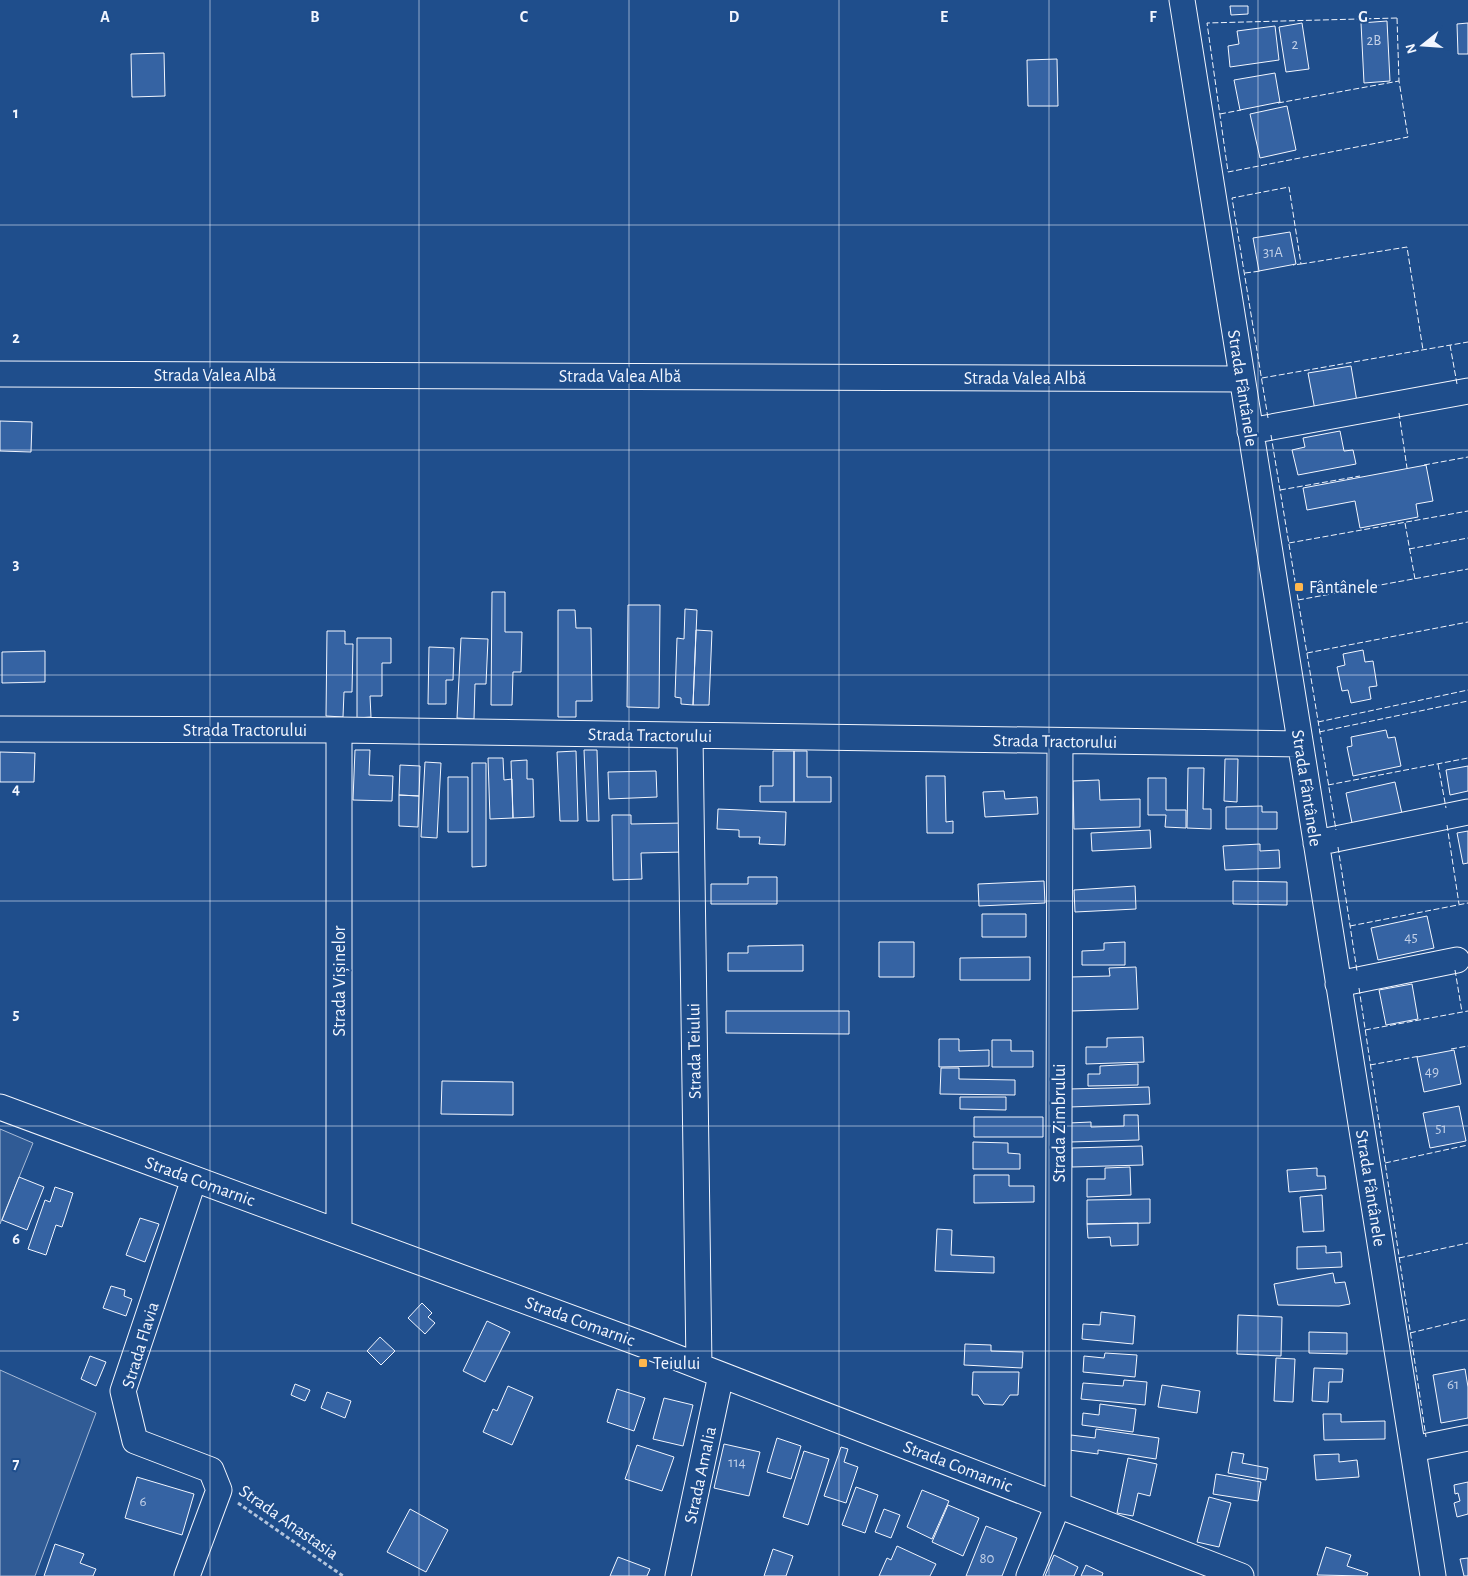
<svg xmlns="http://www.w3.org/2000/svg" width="1468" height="1576" viewBox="0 0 1468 1576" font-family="'Alegreya Sans',sans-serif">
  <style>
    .built { fill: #305b95; stroke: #a8bbd7 }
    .building { fill: #3563a3; stroke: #f2f6ff }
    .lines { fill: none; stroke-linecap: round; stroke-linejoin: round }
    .minor-casing { stroke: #f2f6ff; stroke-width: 27 }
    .path { stroke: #b3c4dc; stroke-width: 3; stroke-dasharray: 4 2.5; stroke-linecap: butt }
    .minor { stroke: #1f4e8c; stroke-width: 25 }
    .fence { stroke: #f2f6ff; stroke-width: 1; stroke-dasharray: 6 2.5; stroke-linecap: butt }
    .grid { fill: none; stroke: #f2f6ff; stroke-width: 1; stroke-opacity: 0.55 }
    .poi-dot { fill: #ffb74d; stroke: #1f4e8c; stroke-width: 2 }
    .labels { text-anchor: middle; stroke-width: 4; stroke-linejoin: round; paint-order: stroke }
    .number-label { font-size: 15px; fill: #c3d1e8 }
    .street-label { font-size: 18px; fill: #f2f6ff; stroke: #1f4e8c }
    .poi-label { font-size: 18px; fill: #f2f6ff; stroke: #1f4e8c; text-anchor: start }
    .grid-label { font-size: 16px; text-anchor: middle; font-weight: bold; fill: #f2f6ff; stroke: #1f4e8c; stroke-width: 4; stroke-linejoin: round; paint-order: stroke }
  </style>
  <rect width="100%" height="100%" fill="#1f4e8c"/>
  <!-- built -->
  <path class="built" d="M 0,1129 L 33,1143 L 0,1224 Z
    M 0,1370 L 96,1413 L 35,1576 L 0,1576 Z"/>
  <!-- building -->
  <path class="building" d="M 1230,6 L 1248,6 L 1248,14 L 1231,15 Z
    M 1387,21 L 1390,81 L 1364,83 L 1361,23 Z
    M 1302,23 L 1309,69 L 1286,72 L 1279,27 Z
    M 1468,23 L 1468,54 L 1458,54 L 1457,24 Z
    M 1275,26 L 1279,60 L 1230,67 L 1228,46 L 1239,44 L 1237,31 Z
    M 164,53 L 165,96 L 132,97 L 131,54 Z
    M 1057,59 L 1058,106 L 1028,106 L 1027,60 Z
    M 1275,73 L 1280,102 L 1240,110 L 1234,80 Z
    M 1287,106 L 1296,150 L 1260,158 L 1250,114 Z
    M 1290,232 L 1296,264 L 1259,271 L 1253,238 Z
    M 1351,366 L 1357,402 L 1315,410 L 1308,373 Z
    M 0,421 L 32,422 L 31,452 L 0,451 Z
    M 1340,431 L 1344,451 L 1353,450 L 1356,464 L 1298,475 L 1292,450 L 1305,447 L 1303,438 Z
    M 1426,465 L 1433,501 L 1416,504 L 1418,517 L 1360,528 L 1355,501 L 1307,510 L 1303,488 Z
    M 492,592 L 505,592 L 505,632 L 522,632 L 521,672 L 513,672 L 512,705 L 491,705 Z
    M 628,605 L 660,605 L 659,708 L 627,707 Z
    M 685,609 L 697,610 L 693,705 L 681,704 L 681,698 L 675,697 L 677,638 L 684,639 Z
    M 558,610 L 575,610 L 576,628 L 591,628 L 592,701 L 576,701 L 576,717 L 558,717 Z
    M 696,630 L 712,631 L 709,705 L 693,705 Z
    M 327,631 L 345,631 L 345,644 L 353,644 L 352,692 L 344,692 L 343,717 L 326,716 Z
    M 357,638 L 391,638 L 391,663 L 382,663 L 382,696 L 370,696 L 371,717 L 357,718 Z
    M 461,638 L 488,639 L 486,684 L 475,684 L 474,719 L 457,718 Z
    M 429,647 L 454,648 L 453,680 L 446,680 L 446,704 L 428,704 Z
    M 1363,650 L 1365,662 L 1373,661 L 1377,686 L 1369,687 L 1371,699 L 1351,703 L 1348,690 L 1342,691 L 1337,667 L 1345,665 L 1343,654 Z
    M 45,651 L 45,682 L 2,683 L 2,652 Z
    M 1386,730 L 1388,738 L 1395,737 L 1401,766 L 1353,776 L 1347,747 L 1352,746 L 1351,737 Z
    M 355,750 L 370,750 L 369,775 L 393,776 L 392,801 L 353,800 Z
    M 584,750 L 597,750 L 599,821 L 587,821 Z
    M 576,751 L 578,821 L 560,821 L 557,752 Z
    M 773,751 L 794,751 L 794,802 L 760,802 L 760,786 L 773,786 Z
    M 794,751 L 807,751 L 807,777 L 831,777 L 831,802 L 794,802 Z
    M 0,752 L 35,753 L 34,782 L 0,782 Z
    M 488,758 L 503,758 L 504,780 L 512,779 L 513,818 L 490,819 Z
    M 1225,759 L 1238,759 L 1237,802 L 1224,801 Z
    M 527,760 L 527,779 L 533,779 L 534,817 L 513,818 L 511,761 Z
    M 425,762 L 441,763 L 437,838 L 421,837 Z
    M 472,763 L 486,763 L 486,866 L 472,867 Z
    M 400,765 L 420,766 L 419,796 L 399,795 Z
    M 1468,766 L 1468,791 L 1450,795 L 1446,770 Z
    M 1188,768 L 1204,768 L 1203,809 L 1211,809 L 1211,829 L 1187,828 Z
    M 656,771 L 657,797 L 609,799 L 608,772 Z
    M 926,776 L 945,776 L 946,822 L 953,821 L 953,833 L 927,833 Z
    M 448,777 L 468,777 L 468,832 L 448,832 Z
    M 1148,778 L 1166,778 L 1166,810 L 1186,810 L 1186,828 L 1165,827 L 1166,815 L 1148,815 Z
    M 1099,780 L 1100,800 L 1140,799 L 1140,827 L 1074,829 L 1073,781 Z
    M 1395,782 L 1403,818 L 1353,828 L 1346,793 Z
    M 1004,791 L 1005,799 L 1037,797 L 1038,814 L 985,817 L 983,792 Z
    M 399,795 L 419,796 L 418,827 L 399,826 Z
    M 1262,806 L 1262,812 L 1277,812 L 1277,829 L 1226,829 L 1226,807 Z
    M 718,809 L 786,812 L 785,845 L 759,844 L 760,837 L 739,837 L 739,830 L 717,829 Z
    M 612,815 L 631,815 L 631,824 L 683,823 L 684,852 L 641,853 L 642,879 L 613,880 Z
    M 1150,830 L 1151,848 L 1092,851 L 1091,833 Z
    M 1468,831 L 1468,863 L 1463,864 L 1457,833 Z
    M 1260,844 L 1260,851 L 1279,850 L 1280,868 L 1225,870 L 1223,846 Z
    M 748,877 L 777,877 L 777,904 L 711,904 L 711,884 L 748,884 Z
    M 1044,881 L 1045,903 L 979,906 L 978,884 Z
    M 1233,881 L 1287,882 L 1287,905 L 1233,904 Z
    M 1135,886 L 1136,909 L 1075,912 L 1074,890 Z
    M 982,914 L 1026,914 L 1026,937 L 982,937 Z
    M 1427,916 L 1434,948 L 1378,960 L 1371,928 Z
    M 879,942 L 914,942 L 914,977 L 879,977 Z
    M 1125,942 L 1125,965 L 1082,965 L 1082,951 L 1104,950 L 1104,943 Z
    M 803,945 L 803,971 L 728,971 L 728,953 L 748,953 L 748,946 Z
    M 1030,957 L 1030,980 L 960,980 L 960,958 Z
    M 1136,967 L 1138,1009 L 1071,1011 L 1070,977 L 1110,976 L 1109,968 Z
    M 1412,984 L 1418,1019 L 1386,1025 L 1379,990 Z
    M 726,1011 L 849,1011 L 849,1034 L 726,1033 Z
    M 1143,1037 L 1144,1062 L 1086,1064 L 1086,1047 L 1107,1047 L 1107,1038 Z
    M 939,1039 L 959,1039 L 959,1051 L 989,1050 L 989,1066 L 939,1067 Z
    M 992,1040 L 1011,1040 L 1011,1051 L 1033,1051 L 1033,1067 L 992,1067 Z
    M 1454,1050 L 1461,1084 L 1424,1092 L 1417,1057 Z
    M 1138,1064 L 1138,1085 L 1088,1086 L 1088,1074 L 1100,1074 L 1100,1066 Z
    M 941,1068 L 959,1068 L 959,1079 L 1015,1080 L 1015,1095 L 940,1094 Z
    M 442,1081 L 513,1082 L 513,1115 L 441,1114 Z
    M 1149,1087 L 1150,1104 L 1070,1107 L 1069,1089 Z
    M 960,1097 L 1006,1097 L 1006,1110 L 960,1109 Z
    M 1459,1106 L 1466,1141 L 1430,1148 L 1423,1113 Z
    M 1124,1115 L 1138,1115 L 1139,1140 L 1070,1142 L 1069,1123 L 1091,1122 L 1091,1127 L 1124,1126 Z
    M 974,1117 L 1043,1117 L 1043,1137 L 974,1137 Z
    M 973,1142 L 1008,1143 L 1008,1153 L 1020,1154 L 1020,1169 L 973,1169 Z
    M 1142,1146 L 1143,1165 L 1072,1167 L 1072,1148 Z
    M 1130,1167 L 1131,1195 L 1087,1197 L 1087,1179 L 1105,1179 L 1105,1168 Z
    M 1317,1168 L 1317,1176 L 1325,1176 L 1326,1189 L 1289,1192 L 1287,1170 Z
    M 974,1175 L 1009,1175 L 1009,1186 L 1034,1186 L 1034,1202 L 974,1203 Z
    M 19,1177 L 44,1187 L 27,1230 L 2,1220 Z
    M 55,1187 L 73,1193 L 62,1227 L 56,1225 L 46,1255 L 28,1249 L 45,1200 L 50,1202 Z
    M 1322,1195 L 1324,1231 L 1303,1232 L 1300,1197 Z
    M 1150,1199 L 1150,1223 L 1087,1224 L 1087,1200 Z
    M 140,1218 L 159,1224 L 145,1262 L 126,1255 Z
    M 1138,1223 L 1138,1245 L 1111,1246 L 1110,1237 L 1088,1238 L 1087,1224 Z
    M 937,1229 L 952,1230 L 951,1255 L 994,1257 L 994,1273 L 935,1271 Z
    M 1326,1246 L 1326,1253 L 1341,1252 L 1342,1267 L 1297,1269 L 1297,1247 Z
    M 1333,1273 L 1335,1283 L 1345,1282 L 1350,1304 L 1339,1306 L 1278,1305 L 1274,1284 Z
    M 111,1286 L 125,1290 L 124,1296 L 132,1299 L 126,1316 L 103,1308 Z
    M 422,1303 L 432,1313 L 428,1317 L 435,1323 L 425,1334 L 408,1318 Z
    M 1101,1312 L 1135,1316 L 1133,1344 L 1082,1339 L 1083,1324 L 1100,1325 Z
    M 1238,1315 L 1282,1317 L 1281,1356 L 1237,1354 Z
    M 487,1321 L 510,1332 L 485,1382 L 463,1371 Z
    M 1309,1332 L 1347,1333 L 1347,1354 L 1309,1353 Z
    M 380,1337 L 395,1351 L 381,1365 L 367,1351 Z
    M 965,1344 L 991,1345 L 991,1351 L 1023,1352 L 1022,1368 L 964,1365 Z
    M 1105,1353 L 1137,1355 L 1135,1377 L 1083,1372 L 1084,1356 L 1104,1358 Z
    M 90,1356 L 106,1362 L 96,1386 L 81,1379 Z
    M 1276,1358 L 1295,1359 L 1293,1402 L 1274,1401 Z
    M 1314,1368 L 1343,1369 L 1342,1382 L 1329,1382 L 1328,1402 L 1312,1401 Z
    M 1465,1369 L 1468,1387 L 1468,1418 L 1441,1423 L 1433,1375 Z
    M 973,1372 L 1019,1372 L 1018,1395 L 1010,1395 L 1003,1405 L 984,1404 L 978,1395 L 972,1395 Z
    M 1124,1380 L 1147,1382 L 1145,1405 L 1081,1399 L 1083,1383 L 1123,1386 Z
    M 295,1384 L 310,1390 L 305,1401 L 291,1395 Z
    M 1162,1385 L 1200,1391 L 1197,1413 L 1158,1407 Z
    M 508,1386 L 533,1397 L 512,1445 L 483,1432 L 493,1409 L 497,1411 Z
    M 617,1389 L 645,1398 L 634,1431 L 607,1422 Z
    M 327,1392 L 351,1401 L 345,1418 L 321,1408 Z
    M 664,1398 L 693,1405 L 683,1446 L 653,1439 Z
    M 1100,1404 L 1136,1409 L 1133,1432 L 1082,1425 L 1083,1413 L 1099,1415 Z
    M 1323,1414 L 1341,1414 L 1341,1422 L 1385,1421 L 1385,1439 L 1324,1440 Z
    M 1096,1429 L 1159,1438 L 1156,1459 L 1098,1450 L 1098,1454 L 1069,1450 L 1071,1435 L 1095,1438 Z
    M 777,1438 L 801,1446 L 791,1479 L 767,1472 Z
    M 724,1444 L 760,1452 L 749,1496 L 714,1488 Z
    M 637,1445 L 674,1457 L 662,1491 L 625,1479 Z
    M 841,1447 L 848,1449 L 844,1462 L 858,1467 L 846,1503 L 824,1496 Z
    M 804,1451 L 829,1459 L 808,1525 L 783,1517 Z
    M 1232,1452 L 1244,1454 L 1242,1463 L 1268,1468 L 1266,1480 L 1228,1473 Z
    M 1339,1454 L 1339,1462 L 1357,1460 L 1359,1477 L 1316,1480 L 1314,1455 Z
    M 1128,1458 L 1157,1464 L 1150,1496 L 1138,1493 L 1133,1516 L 1117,1513 Z
    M 1216,1474 L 1261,1482 L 1258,1501 L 1213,1494 Z
    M 137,1477 L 194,1494 L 182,1535 L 125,1518 Z
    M 1468,1482 L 1468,1514 L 1457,1517 L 1454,1503 L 1460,1501 L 1458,1493 L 1455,1494 L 1454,1485 Z
    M 856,1487 L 878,1495 L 865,1533 L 842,1525 Z
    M 922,1490 L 949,1501 L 932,1539 L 907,1527 Z
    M 1209,1497 L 1231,1503 L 1219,1547 L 1197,1542 Z
    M 948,1505 L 979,1518 L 963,1556 L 932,1542 Z
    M 410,1509 L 448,1530 L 426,1572 L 387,1552 Z
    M 884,1509 L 900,1515 L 891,1538 L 875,1532 Z
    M 986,1526 L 1017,1538 L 1002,1576 L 966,1576 Z
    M 55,1544 L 84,1554 L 80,1563 L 96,1569 L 93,1576 L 44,1576 Z
    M 897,1546 L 936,1564 L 930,1576 L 879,1576 L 887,1558 L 891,1560 Z
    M 1326,1547 L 1351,1555 L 1347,1566 L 1368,1573 L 1367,1576 L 1317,1575 Z
    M 773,1549 L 793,1556 L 786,1576 L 764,1576 Z
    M 1054,1555 L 1078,1567 L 1074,1576 L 1045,1576 Z
    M 618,1557 L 650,1569 L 647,1576 L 610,1576 Z
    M 1468,1558 L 1468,1576 L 1464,1576 L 1460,1559 Z
    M 1086,1565 L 1103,1573 L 1102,1576 L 1081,1576 Z"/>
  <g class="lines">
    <defs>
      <path id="minor" d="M 1182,0 L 1433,1576
        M 0,374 L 1241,379
        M 1250,431 L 1468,391
        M 0,729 L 339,730 L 1300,744
        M 339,730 L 339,1232
        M 690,736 L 699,1366
        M 1316,843 L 1468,812
        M 1338,984 L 1457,960
        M 0,1107 L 647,1346 L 1241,1576
        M 1413,1449 L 1468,1438
        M 187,1576 L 219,1490 L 211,1470 L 135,1441 L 123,1391 L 194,1179
        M 678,1576 L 721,1375
        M 1029,1576 L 1058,1505 L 1060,741"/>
    </defs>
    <!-- minor casing -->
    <use href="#minor" class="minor-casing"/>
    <!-- path -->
    <path class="path" d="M 238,1503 L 343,1576"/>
    <!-- minor -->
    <use href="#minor" class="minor"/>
    <!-- fence -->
    <path class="fence" d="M 1397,18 L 1399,81 L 1408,137 L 1228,172 L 1207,23 Z
      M 1278,103 L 1399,81
      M 1220,114 L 1241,110
      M 1301,264 L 1407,247 L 1423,350
      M 1245,273 L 1261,271
      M 1450,345 L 1457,384
      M 1262,378 L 1468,342
      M 1399,413 L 1407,468
      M 1268,418 L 1232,198 L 1289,187 L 1301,264 L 1293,265
      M 1271,435 L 1336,830
      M 1424,465 L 1468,457
      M 1280,490 L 1360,476
      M 1405,523 L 1415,579
      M 1289,543 L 1468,511
      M 1409,549 L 1468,538
      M 1298,600 L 1468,569
      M 1307,653 L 1468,622
      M 1318,722 L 1468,690
      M 1319,732 L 1468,701
      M 1438,764 L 1446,808
      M 1328,785 L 1468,758
      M 1447,825 L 1459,904
      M 1338,847 L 1357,971
      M 1350,926 L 1468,903
      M 1455,970 L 1462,1012
      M 1359,988 L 1426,1437
      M 1365,1030 L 1468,1011
      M 1451,1049 L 1468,1046
      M 1370,1065 L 1420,1056
      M 1385,1163 L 1468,1145
      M 1399,1258 L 1468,1243
      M 1410,1333 L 1468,1319"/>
  </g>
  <!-- grid -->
  <path class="grid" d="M 210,0 L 210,1576M 419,0 L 419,1576M 629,0 L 629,1576M 839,0 L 839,1576M 1049,0 L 1049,1576M 1258,0 L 1258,1576M 0,225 L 1468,225M 0,450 L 1468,450M 0,675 L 1468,675M 0,901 L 1468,901M 0,1126 L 1468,1126M 0,1351 L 1468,1351"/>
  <!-- markers -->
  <g class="poi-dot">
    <rect x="1294" y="582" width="10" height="10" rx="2.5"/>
    <rect x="638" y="1358" width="10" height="10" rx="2.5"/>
  </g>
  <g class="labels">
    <!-- number labels -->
    <g class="number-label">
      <text x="1374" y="45">2B</text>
      <text x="1295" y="49">2</text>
      <text x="1273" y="257">31A</text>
      <text x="1411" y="942">45</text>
      <text x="1432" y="1076">49</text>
      <text x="1441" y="1133">51</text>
      <text x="1453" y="1389">61</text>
      <text x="737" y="1467">114</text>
      <text x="143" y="1506">6</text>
      <text x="987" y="1563">80</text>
    </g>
    <!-- street labels -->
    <g class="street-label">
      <text x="215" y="381">Strada Valea Albă</text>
      <text x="620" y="382">Strada Valea Albă</text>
      <text x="1025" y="384">Strada Valea Albă</text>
      <text transform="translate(1243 388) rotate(81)" y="6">Strada Fântânele</text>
      <text x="245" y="736">Strada Tractorului</text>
      <text transform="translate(650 735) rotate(1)" y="6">Strada Tractorului</text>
      <text transform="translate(1055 741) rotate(1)" y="6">Strada Tractorului</text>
      <text transform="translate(1307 788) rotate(81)" y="6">Strada Fântânele</text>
      <text transform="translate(339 981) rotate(-90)" y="6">Strada Vișinelor</text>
      <text transform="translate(694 1051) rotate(-91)" y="6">Strada Teiului</text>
      <text transform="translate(1059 1123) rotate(-90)" y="6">Strada Zimbrului</text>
      <text transform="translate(200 1181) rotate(20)" y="6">Strada Comarnic</text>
      <text transform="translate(1371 1188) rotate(81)" y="6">Strada Fântânele</text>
      <text transform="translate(580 1321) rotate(20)" y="6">Strada Comarnic</text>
      <text transform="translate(140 1345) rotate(-73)" y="6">Strada Flavia</text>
      <text transform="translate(958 1466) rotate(21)" y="6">Strada Comarnic</text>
      <text transform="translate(700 1475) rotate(-78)" y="6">Strada Amalia</text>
      <text transform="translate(289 1522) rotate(35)" y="6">Strada Anastasia</text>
    </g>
    <!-- poi labels -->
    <g class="poi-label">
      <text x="1309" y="593">Fântânele</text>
      <text x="653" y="1369">Teiului</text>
    </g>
  </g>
  <g class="grid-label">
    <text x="105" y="22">A</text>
    <text x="315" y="22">B</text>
    <text x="524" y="22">C</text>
    <text x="734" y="22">D</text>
    <text x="944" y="22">E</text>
    <text x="1153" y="22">F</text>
    <text x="1363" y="22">G</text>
    <text x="16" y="118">1</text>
    <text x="16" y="343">2</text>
    <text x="16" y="569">3</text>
    <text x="16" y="794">4</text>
    <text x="16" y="1019">5</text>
    <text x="16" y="1244">6</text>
    <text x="16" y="1469">7</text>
  </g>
  <!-- north arrow -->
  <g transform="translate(1423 45) rotate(253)" stroke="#1f4e8c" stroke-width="4" paint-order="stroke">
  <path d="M0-4L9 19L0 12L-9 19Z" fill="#f2f6ff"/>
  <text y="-8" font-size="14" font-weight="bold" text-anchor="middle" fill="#f2f6ff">N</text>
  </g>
</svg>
